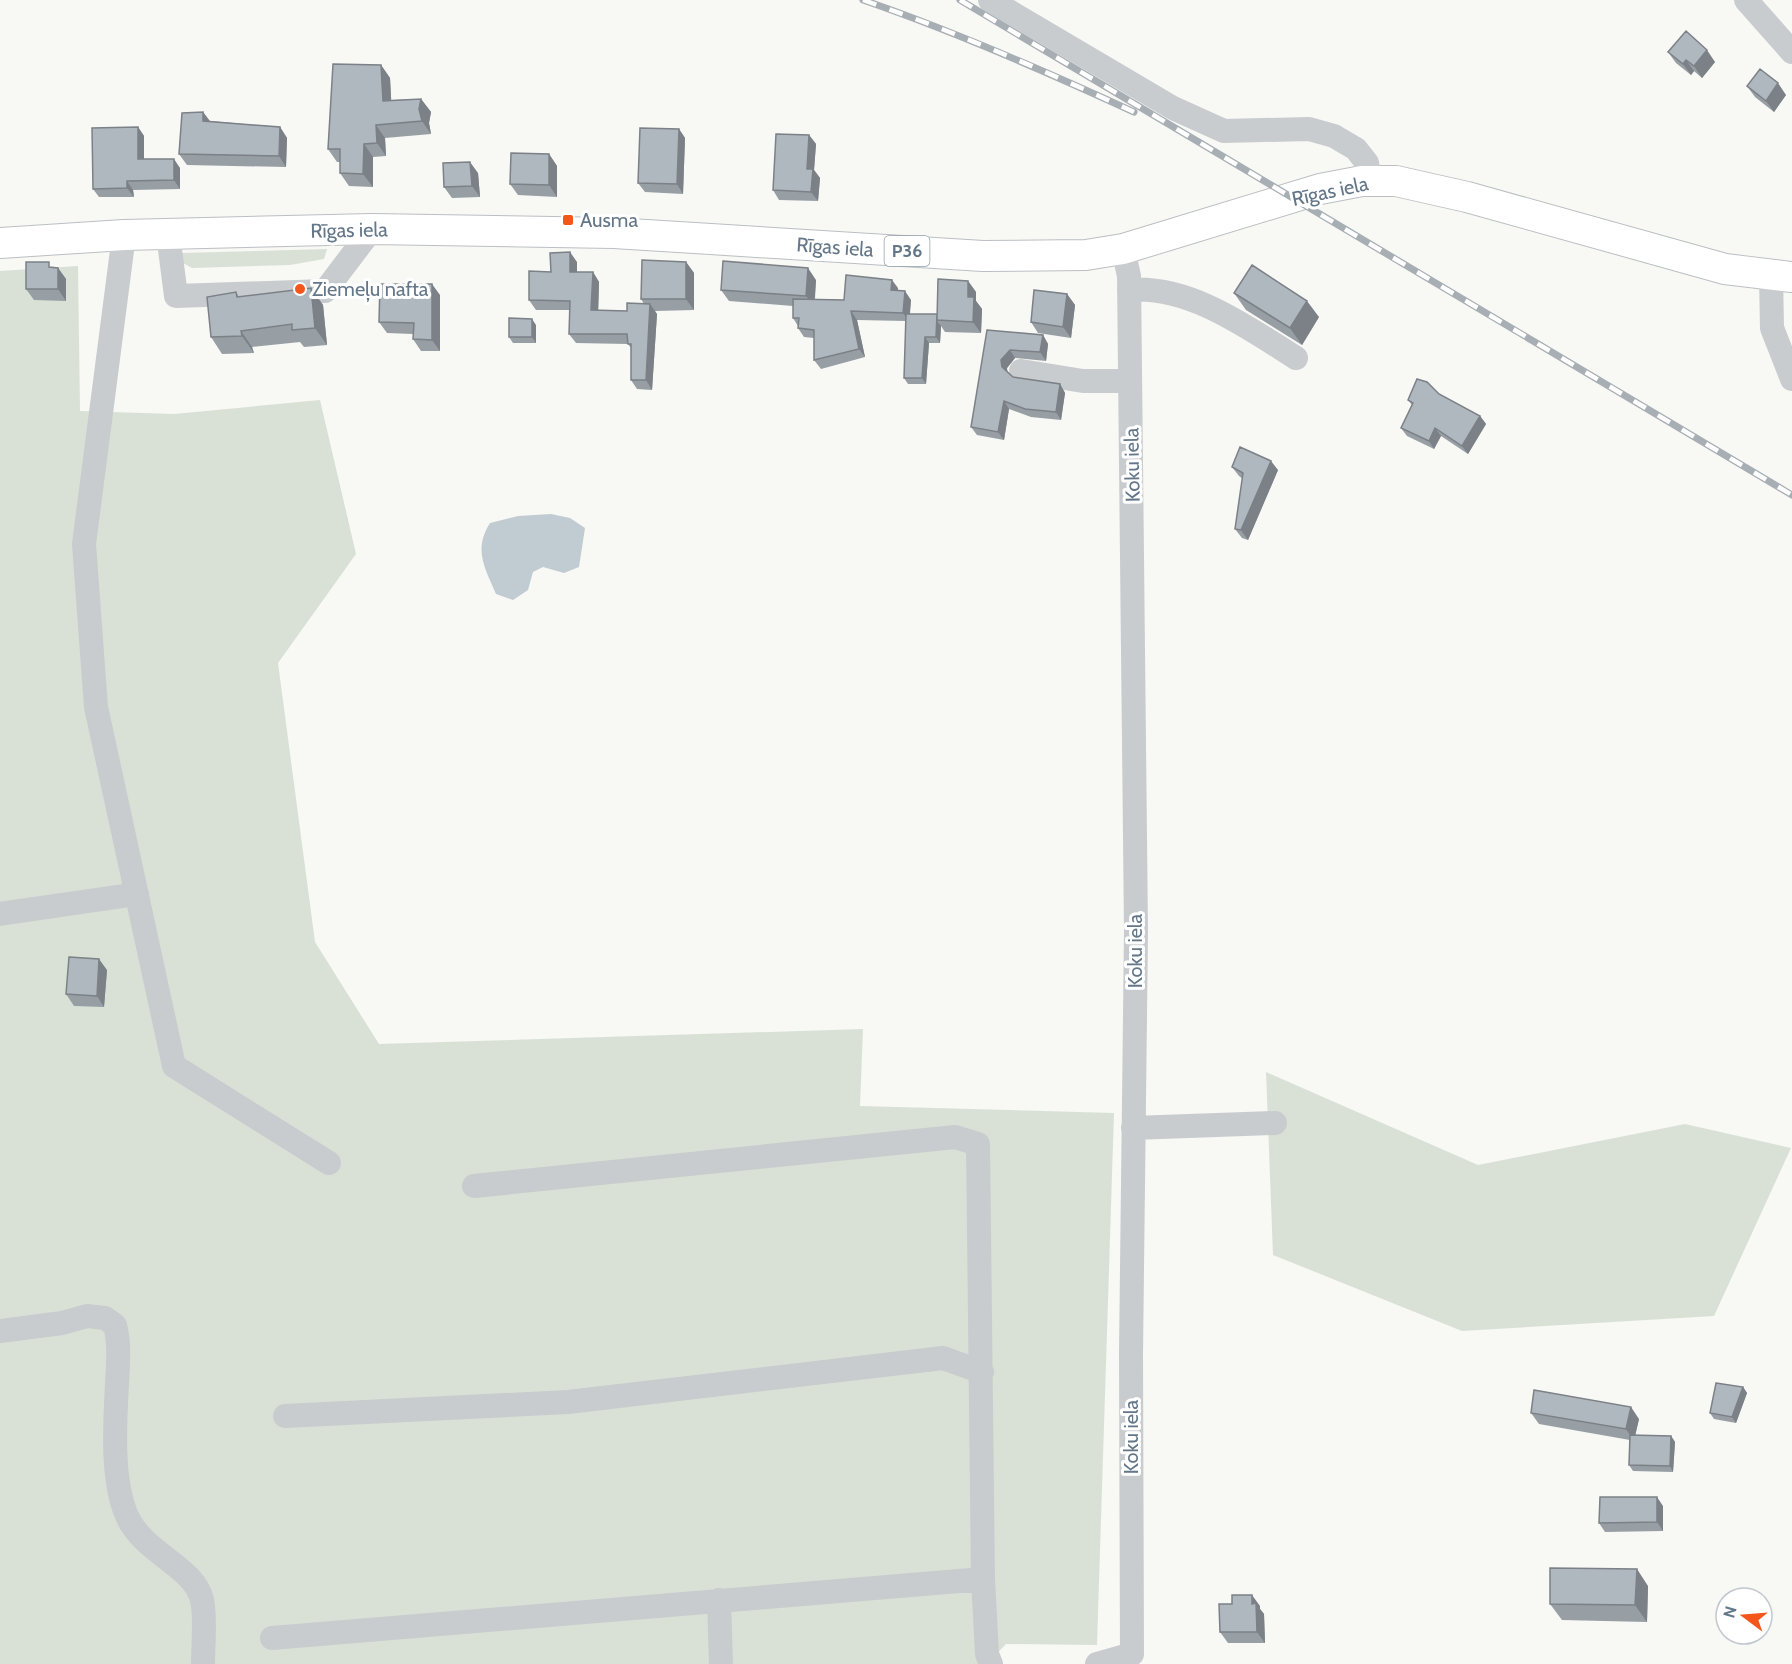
<svg xmlns="http://www.w3.org/2000/svg" width="1792" height="1664" viewBox="0 0 1792 1664" font-family="Cabin,sans-serif">
  <style>
    .green { fill: #d9e1d6 }
    .water { fill: #c1ccd2 }
    .lines { fill: none; stroke-linecap: round; stroke-linejoin: round }
    .major-casing { stroke: #bbbfc3; stroke-width: 32 }
    .minor { stroke: #c8cccf; stroke-width: 24 }
    .major { stroke: #fff; stroke-width: 30 }
    .rail-casing { stroke: #a7aeb4; stroke-width: 7 }
    .rail { stroke: #fff; stroke-width: 4.5; stroke-dasharray: 14; stroke-linecap: butt }
    .wall { fill: #979ea4 }
    .shaded-wall { fill: #7b8186 }
    .building { fill: #b0b8bf; stroke: #7b8186; stroke-width: 1.5 }
    .poi-dot { fill: #f4551a; stroke: #fff; stroke-width: 2 }
    .labels { text-anchor: middle; stroke-width: 6; stroke-linejoin: round; paint-order: stroke }
    .shield { fill: #fff; stroke: #92a0ac; stroke-width: 1.5 }
    .shield-label { font-size: 18px; font-weight: bold; fill: #647789 }
    .street-label { font-size: 20px; fill: #647789; stroke: #fff }
    .poi-label { font-size: 20px; fill: #647789; stroke: #fff; text-anchor: start }
  </style>
  <rect width="100%" height="100%" fill="#f8f8f5"/>
  <!-- green -->
  <path class="green" d="M 327,249 L 324,259 L 290,265 L 192,268 L 181,262 L 181,253 Z
    M 78,266 L 80,411 L 174,414 L 320,400 L 356,554 L 278,663 L 315,942 L 379,1044 L 863,1029 L 860,1106 L 1114,1113 L 1097,1645 L 1006,1644 L 987,1664 L 0,1664 L 0,271 Z
    M 1266,1072 L 1478,1165 L 1685,1124 L 1791,1148 L 1714,1316 L 1462,1331 L 1273,1255 Z"/>
  <!-- water -->
  <path class="water" d="M 551,514 L 570,518 L 585,528 L 579,567 L 564,573 L 543,567 L 533,572 L 528,590 L 513,600 L 496,594 C 485,568 473,550 490,523 L 518,516 Z"/>
  <g class="lines">
    <defs>
      <path id="major" d="M 0,243 L 124,235 L 372,229 L 614,233 L 983,256 L 1086,255 L 1123,249 L 1320,189 L 1362,181 L 1396,181 L 1467,197 L 1725,269 L 1792,277"/>
    </defs>
    <!-- major casing -->
    <use href="#major" class="major-casing"/>
    <!-- minor -->
    <path class="minor" d="M 990,0 L 1173,108 L 1224,131 L 1309,129 L 1334,136 L 1356,149 L 1367,163 L 1370,181
      M 1746,0 L 1792,52
      M 168,234 L 176,296 L 325,291 L 372,229
      M 124,235 L 84,544 L 96,707 L 174,1066 L 329,1163
      M 1123,249 L 1129,276 L 1136,931 L 1131,1354 L 1132,1654
      M 1771,276 L 1772,328 L 1792,379
      M 1129,290 C 1189,285 1247,327 1296,358
      M 1021,371 L 1083,381 L 1130,381
      M 0,914 L 137,894
      M 1133,1128 L 1275,1123
      M 474,1186 L 955,1137 L 978,1144 L 983,1579 L 987,1654 L 991,1664
      M 0,1331 L 62,1323 L 87,1316 L 105,1318 L 115,1325 C 120,1344 118,1363 117,1384 C 115,1422 111,1480 127,1516 C 143,1553 195,1567 202,1600 C 206,1619 203,1644 203,1664
      M 285,1416 L 568,1402 L 943,1358 L 982,1372
      M 719,1600 L 721,1664
      M 272,1638 L 983,1579
      M 1097,1664 L 1132,1654"/>
    <!-- major -->
    <use href="#major" class="major"/>
    <defs>
      <path id="rail" d="M 863,0 C 956,32 1045,71 1134,112
        M 960,0 L 1792,495"/>
    </defs>
    <!-- rail casing -->
    <use href="#rail" class="rail-casing"/>
    <!-- rail -->
    <use href="#rail" class="rail"/>
  </g>
  <!-- wall -->
  <path class="wall" d="M 1668,52 L 1715,62 L 1702,78 L 1694,71 L 1691,75 L 1676,63 Z
    M 381,65 L 390,78 L 391,100 L 421,99 L 431,112 L 429,123 L 431,134 L 385,138 L 386,156 L 373,157 L 373,187 L 349,186 L 340,173 L 340,162 L 337,162 L 328,149 Z
    M 1747,86 L 1786,95 L 1774,112 L 1755,97 Z
    M 203,112 L 210,121 L 280,127 L 287,138 L 286,167 L 187,165 L 179,154 Z
    M 138,127 L 144,136 L 144,159 L 180,168 L 180,189 L 133,190 L 134,197 L 99,197 L 93,189 Z
    M 679,129 L 685,138 L 683,194 L 645,192 L 638,183 Z
    M 809,135 L 816,144 L 814,170 L 820,178 L 818,201 L 779,200 L 773,190 Z
    M 549,154 L 557,166 L 557,197 L 518,195 L 510,184 Z
    M 478,173 L 480,197 L 452,198 L 444,187 Z
    M 577,262 L 577,272 L 593,272 L 599,282 L 598,310 L 627,311 L 644,304 L 641,299 L 686,262 L 694,273 L 694,310 L 655,311 L 657,314 L 652,390 L 637,389 L 631,380 L 631,348 L 628,344 L 576,343 L 569,334 L 569,310 L 536,310 L 529,300 L 551,272 Z
    M 53,267 L 58,268 L 66,279 L 66,301 L 34,300 L 26,289 Z
    M 816,280 L 815,299 L 844,300 L 898,288 L 898,290 L 911,300 L 910,314 L 937,314 L 968,281 L 976,292 L 976,301 L 982,309 L 981,333 L 945,332 L 941,326 L 940,343 L 929,343 L 926,384 L 908,384 L 904,378 L 906,321 L 857,320 L 865,357 L 821,369 L 814,360 L 814,338 L 804,337 L 798,328 L 798,326 L 793,318 L 793,306 L 729,301 L 721,290 Z
    M 311,288 L 323,305 L 327,345 L 304,347 L 300,342 L 252,347 L 254,353 L 222,354 L 211,337 L 236,292 L 239,297 Z
    M 1234,293 L 1319,317 L 1302,345 L 1246,310 Z
    M 1067,294 L 1075,305 L 1071,338 L 1038,333 L 1031,322 Z
    M 440,295 L 440,351 L 421,351 L 413,339 L 413,334 L 387,333 L 379,322 Z
    M 536,325 L 536,343 L 513,343 L 509,337 Z
    M 987,330 L 1043,335 L 1048,344 L 1046,361 L 1015,358 L 1007,368 L 1007,372 L 1013,377 L 1060,384 L 1065,393 L 1061,420 L 1031,417 L 1009,409 L 1004,440 L 977,435 L 971,427 Z
    M 1439,394 L 1480,416 L 1486,424 L 1468,454 L 1441,436 L 1434,449 L 1407,436 L 1401,428 L 1412,405 L 1408,400 Z
    M 1232,467 L 1278,470 L 1248,540 L 1242,538 L 1235,529 L 1243,479 L 1239,476 Z
    M 107,970 L 104,1007 L 74,1006 L 66,994 Z
    M 1743,1387 L 1747,1393 L 1736,1423 L 1714,1419 L 1710,1413 Z
    M 1531,1413 L 1639,1419 L 1635,1435 L 1671,1436 L 1675,1442 L 1673,1472 L 1633,1471 L 1629,1465 L 1630,1440 L 1539,1424 Z
    M 1663,1506 L 1663,1531 L 1605,1532 L 1599,1523 Z
    M 1648,1586 L 1647,1622 L 1562,1620 L 1550,1604 Z
    M 1260,1606 L 1260,1609 L 1264,1614 L 1265,1643 L 1228,1643 L 1220,1632 Z"/>
  <!-- shaded-wall -->
  <path class="shaded-wall" d="M 1707,50 L 1715,62 L 1702,78 L 1694,66 Z
    M 1686,60 L 1694,71 L 1691,75 L 1683,64 Z
    M 381,65 L 390,78 L 392,114 L 383,101 Z
    M 1778,83 L 1786,95 L 1774,112 L 1766,101 Z
    M 421,99 L 431,112 L 429,123 L 431,134 L 422,121 L 419,109 Z
    M 203,112 L 211,123 L 203,121 Z
    M 376,125 L 385,138 L 386,156 L 377,143 Z
    M 138,127 L 144,136 L 144,168 L 138,159 Z
    M 280,127 L 287,138 L 286,167 L 279,156 Z
    M 679,129 L 685,138 L 683,194 L 677,184 Z
    M 809,135 L 816,144 L 814,170 L 820,178 L 818,201 L 811,192 L 807,169 Z
    M 364,144 L 373,157 L 373,187 L 363,174 Z
    M 549,154 L 557,166 L 557,197 L 549,185 Z
    M 174,159 L 180,168 L 180,189 L 174,180 Z
    M 470,162 L 478,173 L 480,197 L 472,186 Z
    M 127,181 L 133,190 L 134,197 L 127,188 Z
    M 570,252 L 577,262 L 577,281 L 570,272 Z
    M 686,262 L 694,273 L 694,310 L 686,299 Z
    M 58,268 L 66,279 L 66,301 L 58,289 Z
    M 808,268 L 816,280 L 814,307 L 806,296 Z
    M 593,272 L 599,282 L 598,319 L 591,310 Z
    M 892,280 L 898,288 L 897,299 L 891,290 Z
    M 968,281 L 976,292 L 976,301 L 982,309 L 981,333 L 973,322 L 968,297 Z
    M 432,284 L 440,295 L 440,351 L 432,340 Z
    M 311,288 L 323,305 L 327,345 L 315,328 Z
    M 905,291 L 911,300 L 909,321 L 903,313 Z
    M 1067,294 L 1075,305 L 1071,338 L 1063,327 Z
    M 1307,301 L 1319,317 L 1302,345 L 1290,328 Z
    M 650,304 L 657,314 L 652,390 L 646,380 Z
    M 851,311 L 857,320 L 865,357 L 859,349 Z
    M 532,319 L 536,325 L 536,343 L 532,337 Z
    M 937,321 L 941,326 L 940,343 L 936,337 Z
    M 241,331 L 252,347 L 254,353 L 242,336 Z
    M 1043,335 L 1048,344 L 1046,361 L 1040,352 Z
    M 925,337 L 929,343 L 926,384 L 922,378 Z
    M 1010,350 L 1015,358 L 1007,368 L 1008,375 L 1002,367 L 1001,360 Z
    M 1060,384 L 1065,393 L 1061,420 L 1056,412 Z
    M 1004,401 L 1009,409 L 1004,440 L 998,432 Z
    M 1480,416 L 1486,424 L 1468,454 L 1462,446 Z
    M 1435,428 L 1441,436 L 1434,449 L 1429,441 Z
    M 1271,461 L 1278,470 L 1248,540 L 1241,530 Z
    M 99,959 L 107,970 L 104,1007 L 97,996 Z
    M 1743,1387 L 1747,1393 L 1736,1423 L 1732,1417 Z
    M 1631,1407 L 1639,1419 L 1634,1441 L 1626,1429 Z
    M 1671,1436 L 1675,1442 L 1673,1472 L 1670,1466 Z
    M 1657,1497 L 1663,1506 L 1663,1531 L 1657,1522 Z
    M 1637,1569 L 1648,1586 L 1647,1622 L 1635,1605 Z
    M 1252,1595 L 1260,1606 L 1260,1609 L 1264,1614 L 1265,1643 L 1257,1632 L 1252,1604 Z"/>
  <!-- building -->
  <path class="building" d="M 1686,31 L 1707,50 L 1694,66 L 1686,60 L 1683,64 L 1668,52 Z
    M 333,64 L 381,65 L 383,101 L 421,99 L 419,109 L 422,121 L 376,125 L 377,143 L 364,144 L 363,174 L 340,173 L 340,149 L 328,149 Z
    M 1760,69 L 1778,83 L 1766,101 L 1747,86 Z
    M 203,112 L 203,121 L 280,127 L 279,156 L 179,154 L 182,113 Z
    M 138,127 L 138,159 L 174,159 L 174,180 L 127,181 L 127,188 L 93,189 L 92,128 Z
    M 640,128 L 679,129 L 677,184 L 638,183 Z
    M 776,134 L 809,135 L 807,169 L 813,169 L 811,192 L 773,190 Z
    M 511,153 L 549,154 L 549,185 L 510,184 Z
    M 470,162 L 472,186 L 444,187 L 443,163 Z
    M 570,252 L 570,272 L 593,272 L 591,310 L 627,311 L 627,303 L 650,304 L 646,380 L 631,380 L 631,344 L 628,344 L 627,334 L 569,334 L 570,301 L 529,300 L 529,271 L 551,272 L 550,253 Z
    M 642,260 L 686,262 L 686,299 L 641,299 Z
    M 723,261 L 808,268 L 806,296 L 721,290 Z
    M 26,262 L 49,262 L 49,267 L 58,268 L 58,289 L 26,289 Z
    M 1252,265 L 1307,301 L 1290,328 L 1234,293 Z
    M 846,275 L 892,280 L 891,290 L 905,291 L 903,313 L 851,311 L 859,349 L 814,360 L 814,330 L 798,328 L 799,318 L 793,318 L 793,299 L 844,300 Z
    M 938,279 L 968,281 L 968,297 L 974,297 L 973,322 L 937,320 Z
    M 380,284 L 432,284 L 432,340 L 413,339 L 414,323 L 379,322 Z
    M 311,288 L 315,328 L 292,330 L 292,324 L 241,331 L 242,336 L 211,337 L 207,297 L 236,292 L 237,297 Z
    M 1034,290 L 1067,294 L 1063,327 L 1031,322 Z
    M 906,314 L 937,314 L 936,337 L 925,337 L 922,378 L 904,378 Z
    M 509,318 L 532,319 L 532,337 L 509,337 Z
    M 987,330 L 1043,335 L 1040,352 L 1010,350 L 1001,360 L 1002,367 L 1013,377 L 1060,384 L 1056,412 L 1025,409 L 1004,401 L 998,432 L 971,427 Z
    M 1417,379 L 1427,382 L 1439,394 L 1480,416 L 1462,446 L 1435,428 L 1429,441 L 1401,428 L 1413,403 L 1408,400 Z
    M 1240,447 L 1271,461 L 1241,530 L 1235,529 L 1243,473 L 1232,467 Z
    M 69,957 L 99,959 L 97,996 L 66,994 Z
    M 1716,1383 L 1743,1387 L 1732,1417 L 1710,1413 Z
    M 1534,1390 L 1631,1407 L 1626,1429 L 1531,1413 Z
    M 1630,1435 L 1671,1436 L 1670,1466 L 1629,1465 Z
    M 1600,1497 L 1657,1497 L 1657,1522 L 1599,1523 Z
    M 1550,1568 L 1637,1569 L 1635,1605 L 1550,1604 Z
    M 1232,1595 L 1252,1595 L 1252,1604 L 1256,1603 L 1257,1632 L 1220,1632 L 1219,1604 L 1232,1604 Z"/>
  <!-- markers -->
  <g class="poi-dot">
    <rect x="562" y="214" width="12" height="12" rx="3"/>
    <circle cx="300" cy="289" r="6"/>
  </g>
  <g class="labels">
    <!-- shield labels -->
    <rect class="shield" x="884.5" y="236" width="45" height="30" rx="4.5"/>
    <g class="shield-label">
      <text x="907" y="257">P36</text>
    </g>
    <!-- street labels -->
    <g class="street-label">
      <text transform="translate(1330 191) rotate(-12)" y="7">Rīgas iela</text>
      <text transform="translate(349 230) rotate(-1)" y="7">Rīgas iela</text>
      <text transform="translate(835 247) rotate(4)" y="7">Rīgas iela</text>
      <text transform="translate(1132 465) rotate(-91)" y="7">Koku iela</text>
      <text transform="translate(1135 951) rotate(-90)" y="7">Koku iela</text>
      <text transform="translate(1131 1437) rotate(-90)" y="7">Koku iela</text>
    </g>
    <!-- poi labels -->
    <g class="poi-label">
      <text x="580" y="227">Ausma</text>
      <text x="312" y="296">Ziemeļu nafta</text>
    </g>
  </g>
  <!-- north arrow -->
  <g transform="translate(1744 1616) rotate(286)"><circle r="28" fill="#ffffff" stroke="#c1c9d0" stroke-width="1.5"/>
  <path d="M0-4.5L10 22L0 15L-10 22Z" fill="#f4551a"/>
  <text y="-9" font-size="16" font-weight="bold" text-anchor="middle" fill="#647789">N</text>
  </g>
</svg>
